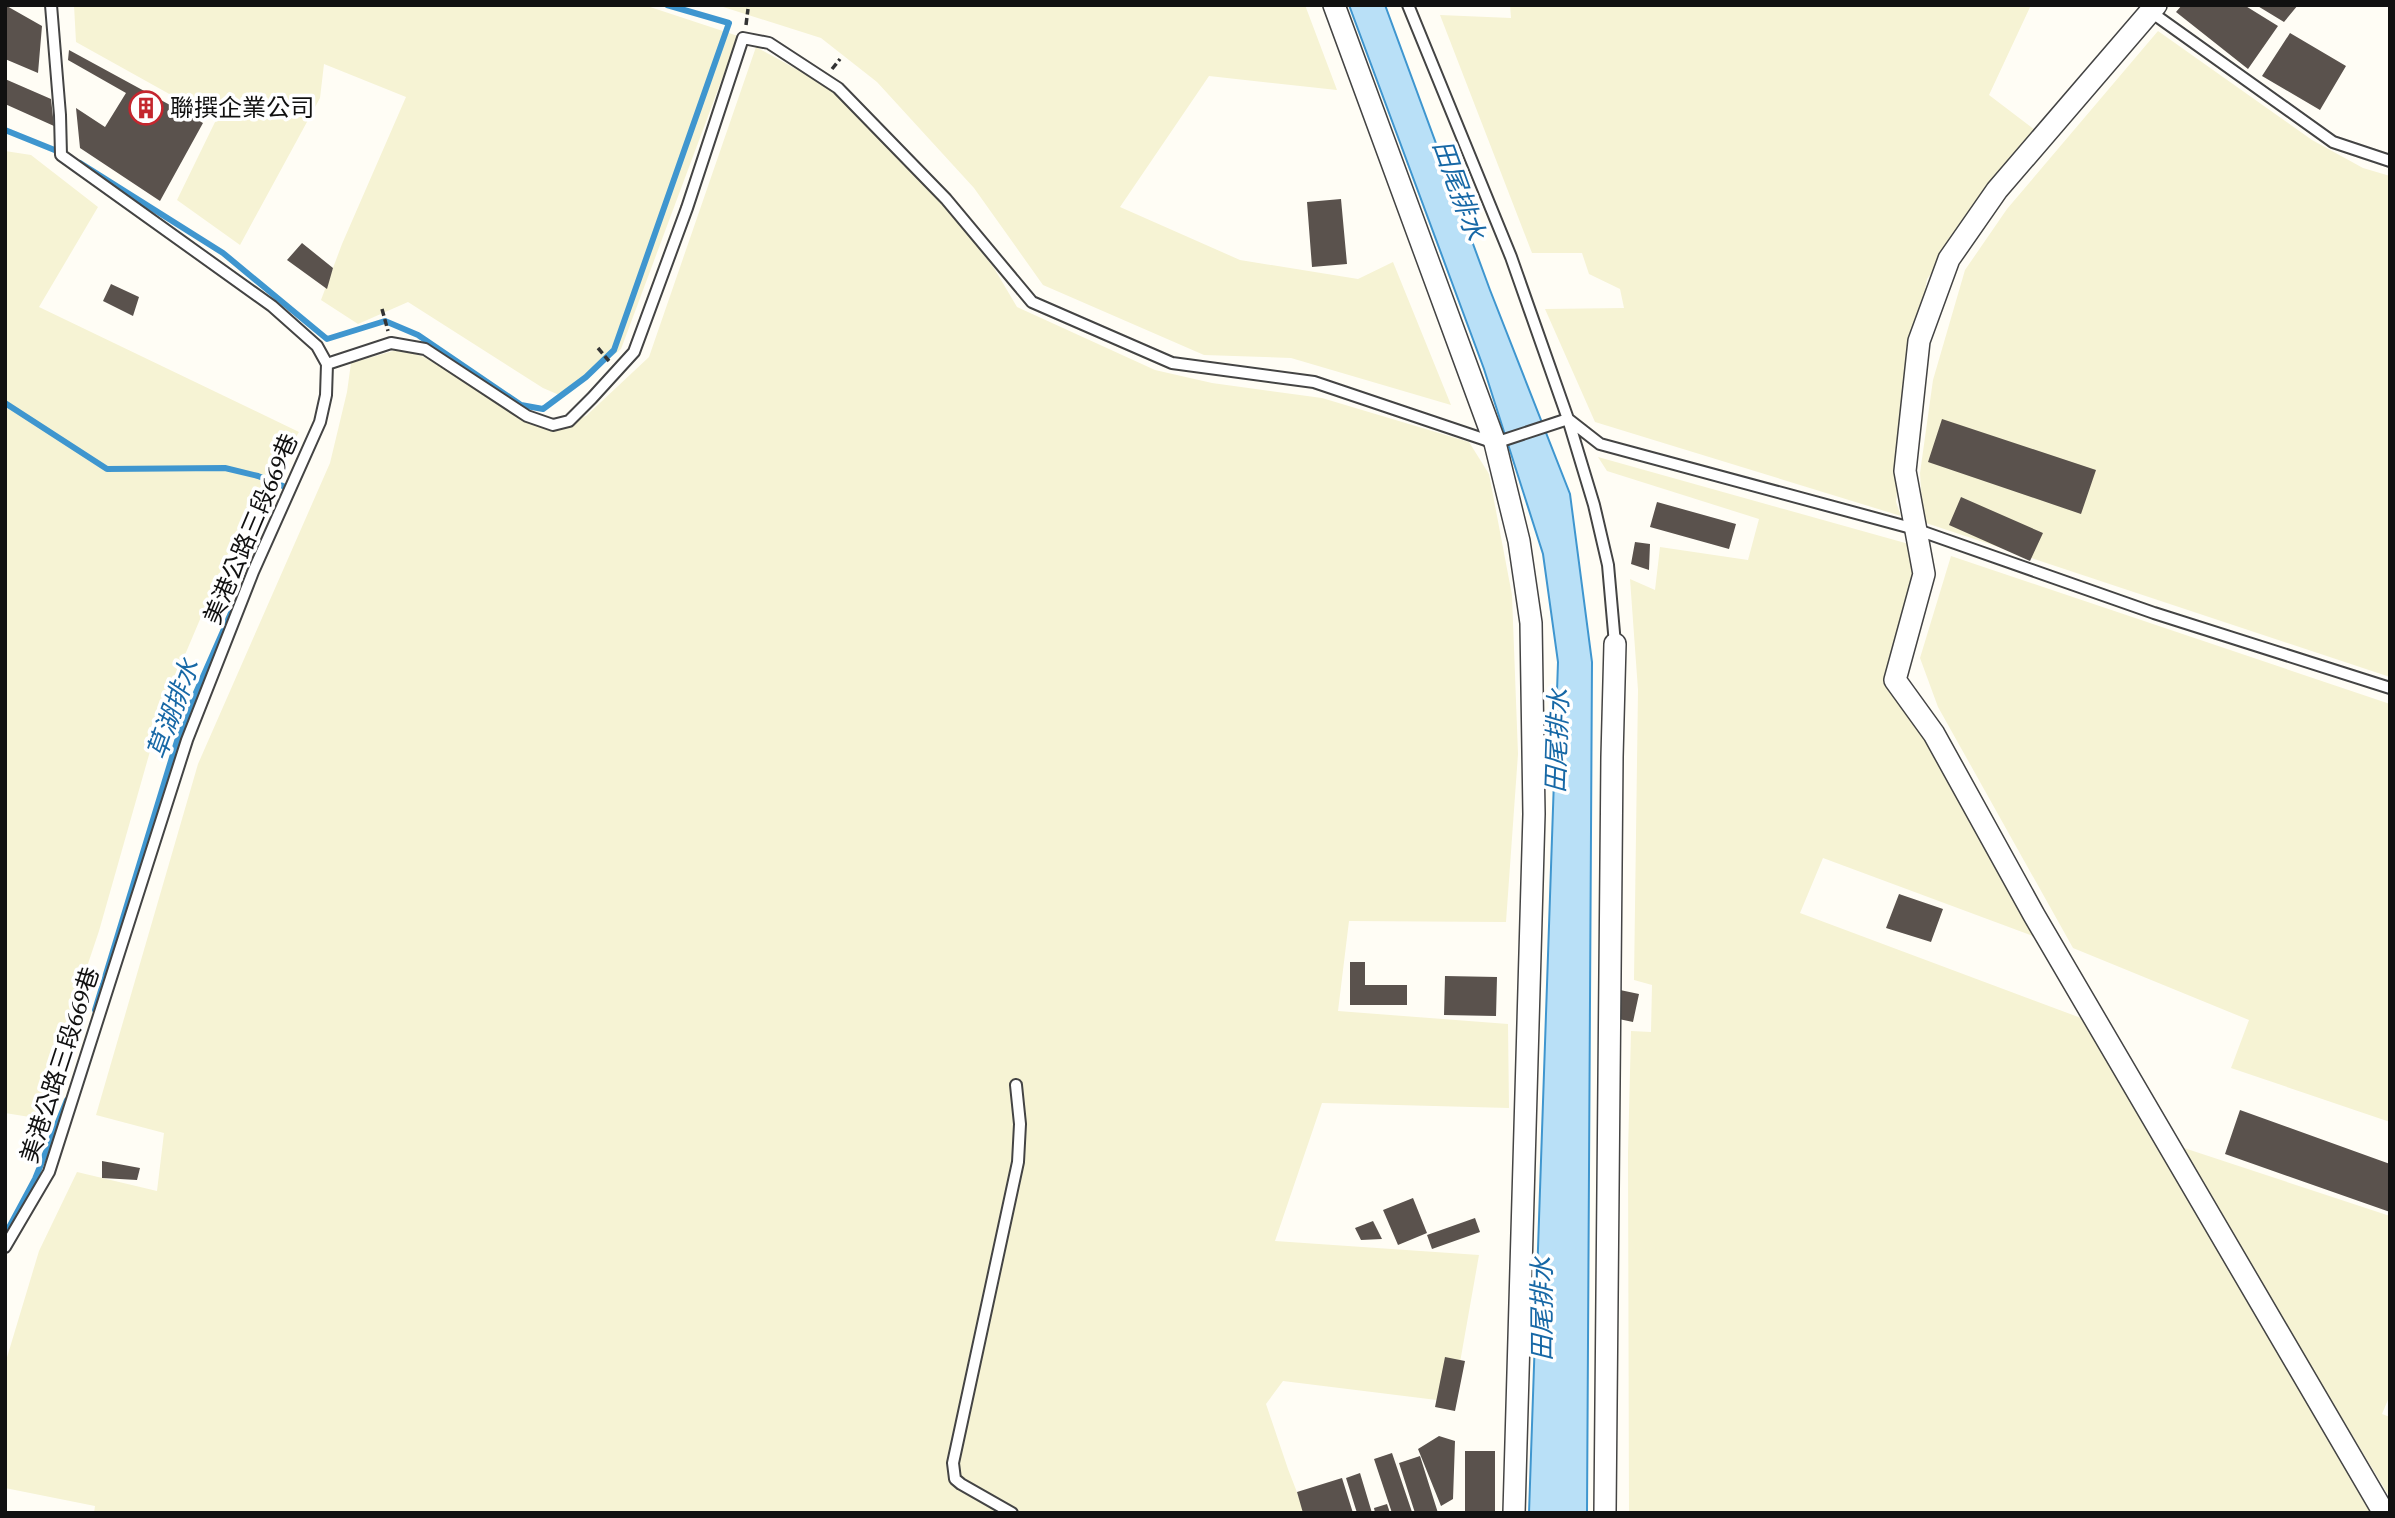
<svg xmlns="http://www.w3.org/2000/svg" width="2395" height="1518" viewBox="0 0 2395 1518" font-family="Spectral,'Noto Sans TC',serif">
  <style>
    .farmland { fill: #f6f3d4 }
    .water { fill: #b9e0f7; stroke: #3f96cf; stroke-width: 2 }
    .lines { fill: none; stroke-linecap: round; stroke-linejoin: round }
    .stream { stroke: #3f96cf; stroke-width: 6 }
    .building { fill: #5a524d }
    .lane-casing { stroke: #444; stroke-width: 14 }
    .street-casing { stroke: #444; stroke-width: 24 }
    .path { stroke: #333; stroke-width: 3.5; stroke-dasharray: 7 3.5; stroke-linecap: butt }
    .lane { stroke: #fff; stroke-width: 10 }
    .street { stroke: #fff; stroke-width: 21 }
    .labels { text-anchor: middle; stroke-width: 7; stroke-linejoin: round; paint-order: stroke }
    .poi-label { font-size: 24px; fill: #111; stroke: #fff; text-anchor: start }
    .street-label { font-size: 24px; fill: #111; stroke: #fff }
    .water-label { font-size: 26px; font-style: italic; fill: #1768a6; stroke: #fff }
  </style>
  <rect width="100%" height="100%" fill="#fffdf5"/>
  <!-- farmland -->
  <path class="farmland" d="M 74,5 L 644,5 L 738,36 L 621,349 L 564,397 L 543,388 L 408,302 L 358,324 L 321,300 L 342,244 L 406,97 L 324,64 L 320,98 L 240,245 L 177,200 L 216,120 L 76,42 Z
    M 717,5 L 1305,5 L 1337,90 L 1209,76 L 1120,207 L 1240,260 L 1358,279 L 1393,262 L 1451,405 L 1291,358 L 1204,355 L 1043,285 L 974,188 L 877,82 L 821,38 Z
    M 1510,5 L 2031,5 L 1989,95 L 2039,133 L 1927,279 L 1908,394 L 1896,502 L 1901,516 L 1595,422 L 1545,309 L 1624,308 L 1620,289 L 1589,274 L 1582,253 L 1532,253 L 1440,15 L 1511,18 Z
    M 2158,31 L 2312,140 L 2363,168 L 2390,176 L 2390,677 L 1923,522 L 1920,473 L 1933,380 L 1965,270 L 2007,209 Z
    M 756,47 L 829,87 L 923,177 L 994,268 L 1017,307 L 1155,370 L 1212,383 L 1322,398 L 1469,442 L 1489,474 L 1512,595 L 1518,754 L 1506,922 L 1349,921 L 1338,1011 L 1508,1024 L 1509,1108 L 1322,1103 L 1275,1241 L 1479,1255 L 1453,1402 L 1283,1381 L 1266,1404 L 1288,1469 L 1305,1513 L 94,1513 L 95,1506 L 5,1488 L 5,1364 L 39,1251 L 77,1172 L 157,1191 L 164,1133 L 96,1115 L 198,764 L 330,463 L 347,392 L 351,363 L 400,349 L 424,357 L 545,428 L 586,416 L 649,357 Z
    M 5,151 L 31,155 L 98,207 L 39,307 L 299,432 L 240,525 L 162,709 L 99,931 L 36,1118 L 5,1113 Z
    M 1598,457 L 1916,546 L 1924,572 L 1889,675 L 2033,936 L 1823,858 L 1800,913 L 2081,1018 L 2349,1467 L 2372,1513 L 1629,1513 L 1628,1153 L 1631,1031 L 1651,1032 L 1652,985 L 1634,980 L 1638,690 L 1630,579 L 1655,590 L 1660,547 L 1748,560 L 1759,519 L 1607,471 Z
    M 1951,556 L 2390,704 L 2390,1122 L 2231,1068 L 2249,1020 L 2073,948 L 1938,707 L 1920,658 Z
    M 2178,1146 L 2390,1216 L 2390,1395 L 2382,1414 L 2390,1417 L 2390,1498 Z"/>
  <!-- water -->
  <path class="water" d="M 1349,5 L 1385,5 L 1490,290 L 1570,494 L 1592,662 L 1587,1513 L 1529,1513 L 1558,662 L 1543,554 L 1484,369 Z"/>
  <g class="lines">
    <!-- stream -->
    <path class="stream" d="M 5,130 L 62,153
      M 80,163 L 223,253 L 327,339 L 385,321 L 418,335 L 521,405 L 543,409 L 586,377 L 614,350 L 729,23 L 667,5
      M 5,403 L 107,469 L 225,468 L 258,476 L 288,488 L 286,492
      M 95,1010 L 177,741 L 191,704 L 231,613
      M 5,1235 L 35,1179 L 67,1100"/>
  </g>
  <!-- building -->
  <path class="building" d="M 5,5 L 42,26 L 38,73 L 5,59 Z
    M 2182,5 L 2244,5 L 2278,26 L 2248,69 L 2176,12 Z
    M 2256,5 L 2298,5 L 2284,22 Z
    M 2290,33 L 2346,66 L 2320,110 L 2262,76 Z
    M 69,50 L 203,123 L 160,201 L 80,148 L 76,108 L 105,127 L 126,93 L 68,60 Z
    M 5,79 L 51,99 L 54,126 L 5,104 Z
    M 1341,199 L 1347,264 L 1312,267 L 1307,202 Z
    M 302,243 L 333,268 L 327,289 L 287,260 Z
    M 111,284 L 139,297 L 133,316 L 103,301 Z
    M 1942,419 L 2096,470 L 2081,514 L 1928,462 Z
    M 1961,497 L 2043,533 L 2030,561 L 1949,525 Z
    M 1657,502 L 1736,524 L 1729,549 L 1650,527 Z
    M 1635,542 L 1650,544 L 1649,570 L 1631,564 Z
    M 1899,894 L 1943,909 L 1931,942 L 1886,928 Z
    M 1350,962 L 1365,962 L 1365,985 L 1407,985 L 1407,1005 L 1350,1005 Z
    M 1445,976 L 1497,977 L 1496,1016 L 1444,1015 Z
    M 1620,990 L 1639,994 L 1633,1022 L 1614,1018 Z
    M 2240,1110 L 2390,1164 L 2390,1212 L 2225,1154 Z
    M 102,1161 L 140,1168 L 137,1180 L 102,1178 Z
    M 1413,1198 L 1427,1233 L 1398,1245 L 1383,1210 Z
    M 1475,1218 L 1480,1232 L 1432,1249 L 1427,1235 Z
    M 1373,1221 L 1382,1239 L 1361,1240 L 1355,1228 Z
    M 1445,1357 L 1465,1361 L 1455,1411 L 1435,1407 Z
    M 1439,1436 L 1455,1441 L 1453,1499 L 1441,1506 L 1418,1449 Z
    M 1465,1451 L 1495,1451 L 1495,1513 L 1465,1513 Z
    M 1392,1453 L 1412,1512 L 1410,1513 L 1392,1513 L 1374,1459 Z
    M 1420,1456 L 1438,1513 L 1415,1513 L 1399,1463 Z
    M 1360,1473 L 1372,1513 L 1357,1513 L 1346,1478 Z
    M 1342,1478 L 1353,1513 L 1303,1513 L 1297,1492 Z
    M 1387,1504 L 1390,1513 L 1375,1513 L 1374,1508 Z"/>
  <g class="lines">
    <defs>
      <path id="lane" d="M 1408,5 L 1511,257 L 1568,419 L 1594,505 L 1608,565 L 1615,644
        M 2151,12 L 2333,142 L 2390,161
        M 327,364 L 391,343 L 425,349 L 527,416 L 553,425 L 569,421 L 592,398 L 634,352 L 687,208 L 743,38 L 769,43 L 838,88 L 946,199 L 1032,302 L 1172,363 L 1314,382 L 1495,443 L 1568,419 L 1600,444 L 1915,529 L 2154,613 L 2390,688
        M 5,1247 L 49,1172 L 187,740 L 253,572 L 320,422 L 326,395 L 327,364 L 317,346 L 272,306 L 61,155 L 60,115 L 51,5
        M 1012,1513 L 961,1484 L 955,1479 L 953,1463 L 1018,1162 L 1020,1124 L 1016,1085"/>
      <path id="street" d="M 1334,5 L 1495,443 L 1519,541 L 1531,623 L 1534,814 L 1514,1513
        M 2156,5 L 1997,190 L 1949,259 L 1919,341 L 1905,471 L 1924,574 L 1895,680 L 1934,734 L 2034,915 L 2384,1513
        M 1605,1513 L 1612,757 L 1615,644"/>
    </defs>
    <!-- lane casing -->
    <use href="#lane" class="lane-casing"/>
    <!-- street casing -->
    <use href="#street" class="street-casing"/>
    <!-- path -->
    <path class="path" d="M 746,25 L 748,9
      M 832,69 L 840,59
      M 382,309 L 388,331
      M 598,348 L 609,361"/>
    <!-- lane -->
    <use href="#lane" class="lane"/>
    <!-- street -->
    <use href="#street" class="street"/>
  </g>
  <!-- icons -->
  <defs>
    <symbol id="building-ring" viewBox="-11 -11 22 22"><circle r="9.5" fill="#fff" stroke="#c4262e" stroke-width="1.5"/><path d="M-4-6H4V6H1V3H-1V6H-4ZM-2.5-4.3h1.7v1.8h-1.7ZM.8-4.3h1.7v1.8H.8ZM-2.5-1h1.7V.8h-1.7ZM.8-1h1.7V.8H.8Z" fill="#c4262e"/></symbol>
  </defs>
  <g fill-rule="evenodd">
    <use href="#building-ring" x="127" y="89" width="38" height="38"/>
  </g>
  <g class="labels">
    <!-- poi labels -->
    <g class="poi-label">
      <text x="170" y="116">聯撰企業公司</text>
    </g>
    <!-- street labels -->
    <g class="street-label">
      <text transform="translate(251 529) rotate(-67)" y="8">美港公路三段669巷</text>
      <text transform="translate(60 1065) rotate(-72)" y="8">美港公路三段669巷</text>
    </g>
    <!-- water labels -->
    <g class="water-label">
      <text transform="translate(1459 190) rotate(70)" y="9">田尾排水</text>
      <text transform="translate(173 709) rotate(-70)" y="9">草湖排水</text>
      <text transform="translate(1557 741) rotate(-88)" y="9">田尾排水</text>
      <text transform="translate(1542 1309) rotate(-90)" y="9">田尾排水</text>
    </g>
  </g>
  <!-- border -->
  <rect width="2395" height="1518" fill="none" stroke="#111111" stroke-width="14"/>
</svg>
